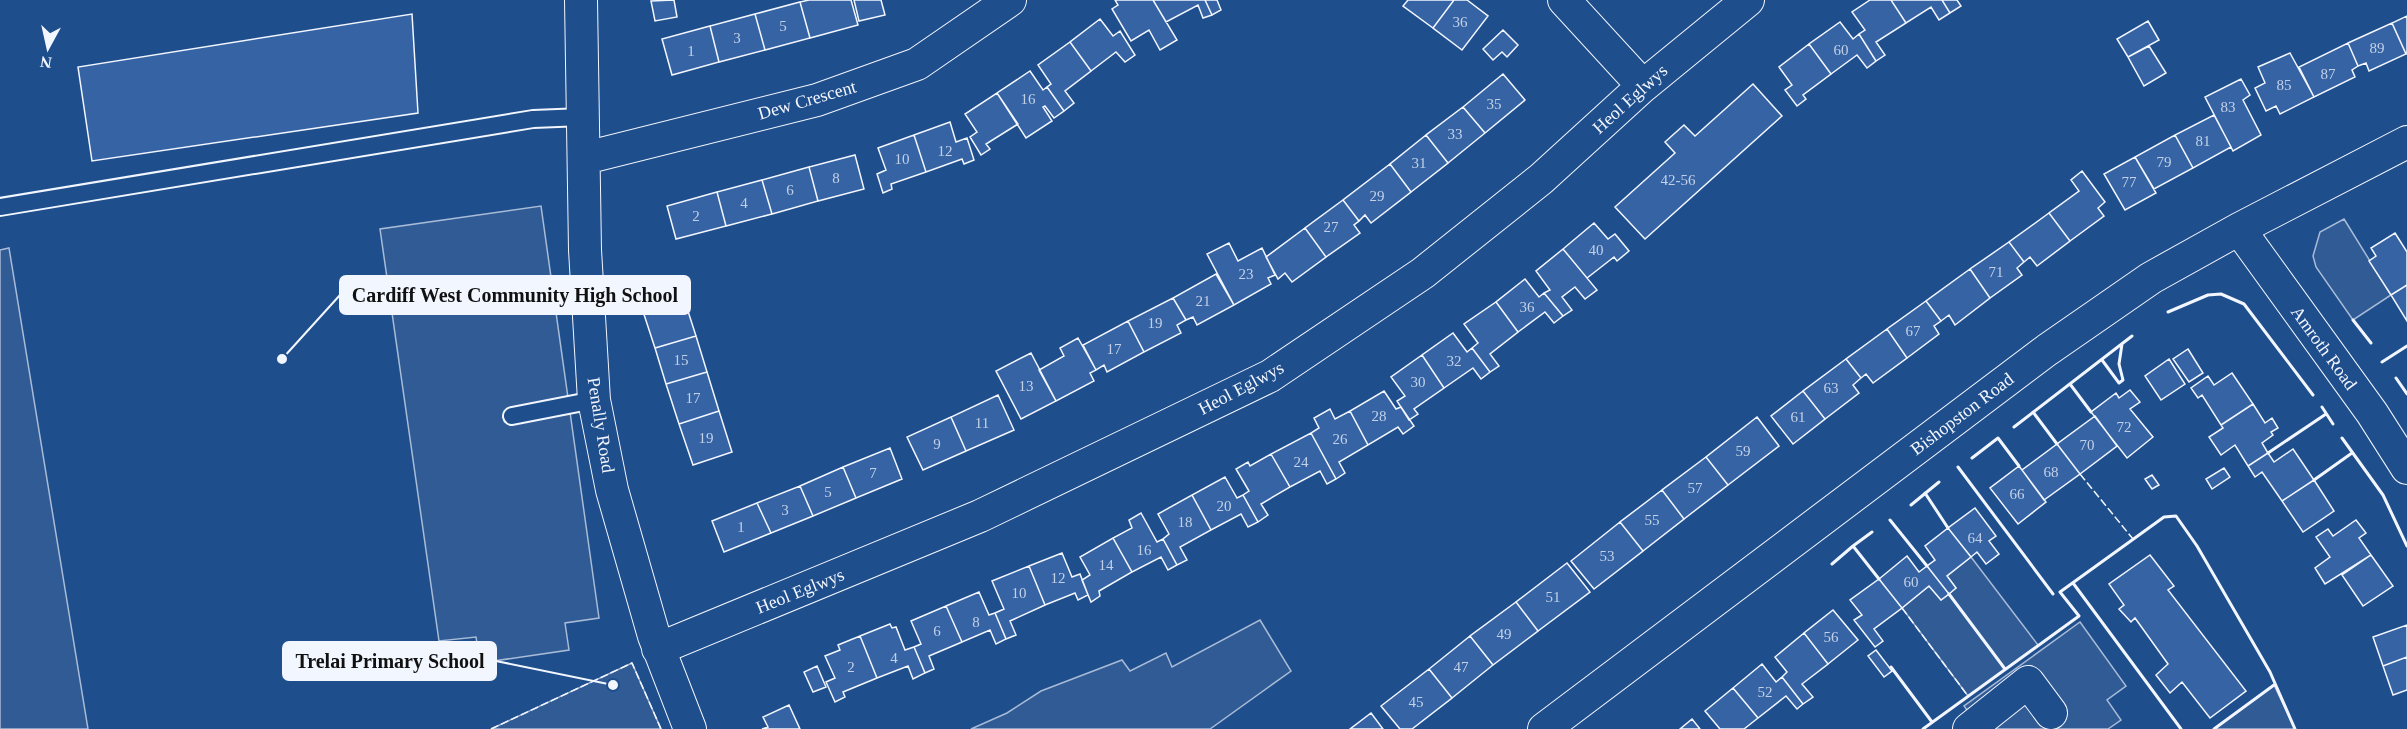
<svg xmlns="http://www.w3.org/2000/svg" width="2407" height="729" viewBox="0 0 2407 729" font-family="Georgia,serif">
  <style>
    .built { fill: #305b95; stroke: #a8bbd7; stroke-width: 1.5 }
    .building { fill: #3563a3; stroke: #f2f6ff; stroke-width: 1.5 }
    .lines { fill: none; stroke-linecap: round; stroke-linejoin: round }
    .lane-casing { stroke: #f2f6ff; stroke-width: 20 }
    .street-casing { stroke: #f2f6ff; stroke-width: 34 }
    .lane { stroke: #1f4e8c; stroke-width: 16 }
    .street { stroke: #1f4e8c; stroke-width: 32 }
    .fence { stroke: #f2f6ff; stroke-width: 1.5; stroke-dasharray: 8 3; stroke-linecap: butt }
    .wall { stroke: #f2f6ff; stroke-width: 3 }
    .labels { text-anchor: middle; stroke-width: 4.5; stroke-linejoin: round; paint-order: stroke }
    .number-label { font-size: 15px; fill: #c3d1e8 }
    .street-label { font-size: 18px; fill: #f2f6ff; stroke: #1f4e8c }
    .leader { fill: none; stroke: #f2f6ff; stroke-width: 2 }
    .callout-dot { fill: #f2f6ff; stroke: #1f4e8c; stroke-width: 2 }
    .callout { fill: #f2f6ff; stroke: #f2f6ff; stroke-width: 2 }
    .callout-label { font-size: 20px; text-anchor: middle; font-weight: bold; fill: #111 }
  </style>
  <rect width="100%" height="100%" fill="#1f4e8c"/>
  <!-- built -->
  <path class="built" d="M 541,206 L 599,618 L 565,623 L 569,650 L 480,663 L 476,637 L 439,641 L 380,229 Z
    M 2344,219 L 2391,295 L 2353,320 L 2316,267 L 2313,256 L 2320,232 Z
    M 9,248 L 88,729 L 0,729 L 0,250 Z
    M 1971,557 L 2038,645 L 1968,696 L 1902,608 L 1929,586 L 1941,600 L 1956,588 L 1947,576 Z
    M 1260,620 L 1291,671 L 1210,729 L 971,729 L 1007,713 L 1041,691 L 1122,660 L 1130,671 L 1166,653 L 1172,667 Z
    M 2080,622 L 2126,686 L 2107,700 L 2121,720 L 2108,729 L 1981,729 L 1964,706 Z
    M 632,663 L 661,729 L 491,729 Z
    M 2274,685 L 2295,729 L 2214,729 Z"/>
  <!-- building -->
  <path class="building" d="M 674,0 L 677,17 L 655,21 L 651,1 Z
    M 809,0 L 851,0 L 858,25 L 810,38 L 800,2 Z
    M 854,0 L 881,0 L 885,15 L 859,21 Z
    M 1115,0 L 1153,0 L 1177,40 L 1160,50 L 1149,30 L 1131,41 L 1112,9 L 1118,5 Z
    M 1153,0 L 1205,0 L 1212,15 L 1203,18 L 1198,5 L 1166,22 Z
    M 1205,0 L 1217,0 L 1221,10 L 1212,15 Z
    M 1408,0 L 1454,0 L 1433,28 L 1403,6 Z
    M 1454,0 L 1467,0 L 1488,16 L 1462,50 L 1433,28 Z
    M 1870,0 L 1891,0 L 1906,23 L 1876,42 L 1885,55 L 1876,61 L 1859,34 L 1865,30 L 1852,12 Z
    M 1891,0 L 1942,0 L 1950,13 L 1939,20 L 1931,7 L 1906,23 Z
    M 1942,0 L 1957,0 L 1961,6 L 1950,13 Z
    M 800,2 L 810,38 L 765,50 L 755,14 Z
    M 412,14 L 418,113 L 92,161 L 78,67 Z
    M 755,14 L 765,50 L 719,62 L 710,26 Z
    M 2407,16 L 2407,54 L 2406,54 L 2392,23 Z
    M 1100,19 L 1113,36 L 1120,31 L 1135,55 L 1125,62 L 1116,52 L 1091,71 L 1070,42 Z
    M 2148,21 L 2159,40 L 2128,57 L 2117,39 Z
    M 1840,22 L 1853,39 L 1859,34 L 1876,61 L 1867,68 L 1857,55 L 1831,74 L 1809,44 Z
    M 2392,23 L 2406,54 L 2369,71 L 2366,63 L 2358,66 L 2348,43 Z
    M 710,26 L 719,62 L 672,75 L 662,39 Z
    M 1503,30 L 1518,45 L 1507,57 L 1502,52 L 1493,60 L 1483,49 Z
    M 1070,42 L 1091,71 L 1065,91 L 1074,103 L 1064,111 L 1047,87 L 1051,84 L 1038,65 Z
    M 2348,43 L 2358,66 L 2352,70 L 2355,77 L 2314,97 L 2299,67 Z
    M 1809,44 L 1831,74 L 1803,95 L 1806,99 L 1797,106 L 1785,90 L 1792,85 L 1779,67 Z
    M 2149,46 L 2166,73 L 2144,86 L 2128,57 Z
    M 2290,53 L 2314,97 L 2280,114 L 2276,106 L 2266,111 L 2255,88 L 2265,83 L 2258,67 Z
    M 1030,71 L 1043,90 L 1047,87 L 1064,111 L 1054,118 L 1045,106 L 1043,107 L 1052,121 L 1026,138 L 997,93 Z
    M 1503,74 L 1525,100 L 1485,133 L 1463,107 Z
    M 2241,79 L 2250,95 L 2243,100 L 2261,135 L 2233,151 L 2205,97 Z
    M 1753,84 L 1782,116 L 1645,239 L 1615,207 L 1675,153 L 1665,142 L 1684,125 L 1695,136 Z
    M 997,93 L 1018,124 L 986,144 L 990,149 L 981,155 L 970,137 L 977,132 L 965,114 Z
    M 1463,107 L 1485,133 L 1448,163 L 1426,135 Z
    M 2214,115 L 2231,147 L 2193,168 L 2175,135 Z
    M 950,122 L 956,142 L 967,138 L 974,160 L 964,164 L 962,159 L 926,172 L 914,135 Z
    M 914,135 L 926,172 L 891,184 L 892,189 L 883,193 L 877,174 L 886,170 L 878,148 Z
    M 1426,135 L 1448,163 L 1411,192 L 1390,164 Z
    M 2175,135 L 2193,168 L 2154,189 L 2135,157 Z
    M 855,155 L 864,189 L 818,201 L 809,167 Z
    M 2135,157 L 2156,193 L 2125,210 L 2104,174 Z
    M 1390,164 L 1411,192 L 1371,223 L 1365,215 L 1359,221 L 1343,200 Z
    M 809,167 L 818,201 L 772,214 L 762,180 Z
    M 2082,171 L 2105,202 L 2098,208 L 2104,216 L 2070,241 L 2049,213 L 2079,191 L 2071,180 Z
    M 762,180 L 772,214 L 726,226 L 717,192 Z
    M 717,192 L 726,226 L 676,239 L 667,206 Z
    M 1343,200 L 1359,221 L 1354,225 L 1360,233 L 1326,257 L 1305,228 Z
    M 2049,213 L 2070,241 L 2037,266 L 2030,257 L 2024,262 L 2009,242 Z
    M 1594,223 L 1608,239 L 1615,234 L 1629,251 L 1617,261 L 1614,257 L 1587,278 L 1563,249 Z
    M 1305,228 L 1326,257 L 1292,282 L 1285,273 L 1278,279 L 1266,257 Z
    M 2395,233 L 2407,252 L 2407,285 L 2391,295 L 2369,261 L 2376,256 L 2371,248 Z
    M 2009,242 L 2024,262 L 2017,268 L 2022,275 L 1990,298 L 1970,269 Z
    M 1229,243 L 1238,261 L 1262,248 L 1275,275 L 1268,278 L 1271,284 L 1234,305 L 1207,254 Z
    M 1563,249 L 1597,290 L 1585,299 L 1575,287 L 1562,297 L 1572,310 L 1563,316 L 1544,293 L 1550,290 L 1536,271 Z
    M 1970,269 L 1990,298 L 1955,325 L 1949,315 L 1941,321 L 1926,301 Z
    M 1216,274 L 1234,305 L 1197,325 L 1193,317 L 1186,320 L 1173,298 Z
    M 677,277 L 696,336 L 655,348 L 636,290 Z
    M 1525,279 L 1539,297 L 1544,293 L 1563,316 L 1554,323 L 1545,312 L 1518,332 L 1496,302 Z
    M 2407,285 L 2407,321 L 2391,295 Z
    M 1173,298 L 1186,320 L 1177,325 L 1181,333 L 1144,352 L 1128,321 Z
    M 1926,301 L 1941,321 L 1934,326 L 1939,334 L 1907,358 L 1887,329 Z
    M 1496,302 L 1518,332 L 1490,354 L 1499,366 L 1490,372 L 1472,348 L 1478,343 L 1464,324 Z
    M 1128,321 L 1144,352 L 1107,372 L 1104,365 L 1096,370 L 1083,345 Z
    M 1887,329 L 1907,358 L 1873,383 L 1866,374 L 1861,378 L 1846,359 Z
    M 1453,333 L 1467,352 L 1472,348 L 1490,372 L 1481,379 L 1473,368 L 1444,388 L 1422,355 Z
    M 696,336 L 707,372 L 666,384 L 655,348 Z
    M 1078,338 L 1096,370 L 1090,373 L 1094,381 L 1056,401 L 1039,370 L 1064,356 L 1060,348 Z
    M 2188,349 L 2203,373 L 2189,382 L 2173,359 Z
    M 1031,353 L 1056,401 L 1021,419 L 996,371 Z
    M 1422,355 L 1444,388 L 1414,409 L 1418,414 L 1409,420 L 1397,401 L 1405,396 L 1391,377 Z
    M 1846,359 L 1861,378 L 1853,385 L 1859,393 L 1825,419 L 1803,391 Z
    M 2169,359 L 2185,384 L 2161,400 L 2145,376 Z
    M 707,372 L 719,411 L 679,424 L 666,384 Z
    M 2232,373 L 2253,404 L 2221,425 L 2202,395 L 2198,398 L 2191,388 L 2208,376 L 2214,385 Z
    M 2130,390 L 2140,402 L 2130,409 L 2153,437 L 2127,458 L 2091,412 L 2116,393 L 2119,398 Z
    M 1384,391 L 1396,409 L 1401,407 L 1414,426 L 1403,434 L 1398,427 L 1368,445 L 1350,411 Z
    M 1803,391 L 1825,419 L 1793,444 L 1771,416 Z
    M 998,395 L 1014,430 L 966,451 L 951,417 Z
    M 2253,404 L 2265,423 L 2272,418 L 2278,428 L 2271,432 L 2273,435 L 2262,443 L 2268,453 L 2248,466 L 2235,445 L 2221,455 L 2209,437 L 2223,428 L 2221,425 Z
    M 1330,409 L 1335,419 L 1350,411 L 1368,445 L 1339,462 L 1345,473 L 1336,479 L 1311,433 L 1319,428 L 1314,418 Z
    M 719,411 L 732,452 L 693,465 L 679,424 Z
    M 2095,416 L 2117,446 L 2080,474 L 2057,444 Z
    M 951,417 L 966,451 L 923,470 L 907,437 Z
    M 1757,417 L 1779,446 L 1728,485 L 1706,457 Z
    M 1311,433 L 1336,479 L 1327,484 L 1320,471 L 1290,487 L 1271,454 Z
    M 2057,444 L 2080,474 L 2044,500 L 2022,470 Z
    M 890,448 L 902,479 L 856,498 L 843,467 Z
    M 2293,449 L 2314,480 L 2282,501 L 2262,472 L 2255,477 L 2248,466 L 2268,453 L 2274,462 Z
    M 1271,454 L 1290,487 L 1261,504 L 1268,515 L 1258,522 L 1243,495 L 1249,491 L 1236,469 L 1248,462 L 1250,466 Z
    M 1706,457 L 1728,485 L 1684,519 L 1662,490 Z
    M 2019,466 L 2046,502 L 2018,524 L 1990,488 Z
    M 843,467 L 856,498 L 813,516 L 800,486 Z
    M 2224,468 L 2230,477 L 2212,489 L 2206,479 Z
    M 2152,475 L 2159,485 L 2152,489 L 2145,479 Z
    M 1225,477 L 1237,498 L 1243,495 L 1258,522 L 1248,527 L 1241,514 L 1211,530 L 1192,495 Z
    M 2314,480 L 2334,511 L 2303,532 L 2282,501 Z
    M 800,486 L 813,516 L 771,533 L 757,503 Z
    M 1662,490 L 1684,519 L 1643,551 L 1620,522 Z
    M 1192,495 L 1211,530 L 1180,547 L 1187,560 L 1177,565 L 1163,539 L 1169,534 L 1158,514 Z
    M 757,503 L 771,533 L 724,552 L 712,521 Z
    M 1975,508 L 1996,536 L 1989,541 L 1999,554 L 1986,564 L 1977,552 L 1971,557 L 1948,528 Z
    M 1141,513 L 1157,542 L 1163,539 L 1177,565 L 1168,570 L 1161,557 L 1132,572 L 1113,538 L 1132,528 L 1129,520 Z
    M 2356,520 L 2366,533 L 2359,538 L 2371,555 L 2325,584 L 2315,568 L 2330,557 L 2316,537 L 2328,529 L 2333,536 Z
    M 1620,522 L 1643,551 L 1594,589 L 1571,561 Z
    M 1948,528 L 1971,557 L 1947,576 L 1956,588 L 1949,594 L 1927,566 L 1935,560 L 1925,546 Z
    M 1113,538 L 1132,572 L 1099,591 L 1100,596 L 1091,602 L 1082,580 L 1090,575 L 1080,557 Z
    M 1062,553 L 1072,577 L 1080,574 L 1088,595 L 1078,600 L 1075,593 L 1045,605 L 1029,566 Z
    M 2150,555 L 2174,586 L 2168,590 L 2246,691 L 2210,718 L 2182,682 L 2170,693 L 2156,675 L 2168,664 L 2135,618 L 2131,622 L 2119,609 L 2124,605 L 2109,584 Z
    M 2371,555 L 2393,586 L 2363,606 L 2342,575 Z
    M 1907,556 L 1919,572 L 1927,566 L 1949,594 L 1941,600 L 1929,586 L 1902,608 L 1879,579 Z
    M 1567,563 L 1590,592 L 1538,631 L 1516,602 Z
    M 1029,566 L 1045,605 L 1010,621 L 1016,635 L 1006,639 L 995,613 L 1004,609 L 992,581 Z
    M 1879,579 L 1902,608 L 1874,629 L 1883,641 L 1875,647 L 1854,620 L 1862,615 L 1850,600 Z
    M 979,592 L 989,615 L 995,613 L 1006,639 L 996,644 L 990,630 L 962,642 L 946,606 Z
    M 1516,602 L 1538,631 L 1493,665 L 1470,636 Z
    M 946,606 L 962,642 L 929,656 L 934,669 L 925,673 L 914,647 L 921,644 L 911,621 Z
    M 1833,610 L 1858,640 L 1828,664 L 1804,633 Z
    M 890,624 L 892,628 L 896,627 L 905,650 L 914,647 L 925,673 L 913,679 L 908,666 L 877,678 L 860,636 Z
    M 2407,625 L 2407,657 L 2383,666 L 2373,637 Z
    M 1804,633 L 1828,664 L 1802,684 L 1813,697 L 1803,704 L 1782,677 L 1787,672 L 1775,657 Z
    M 860,636 L 877,678 L 843,692 L 845,697 L 835,702 L 826,682 L 835,678 L 825,656 L 840,650 L 838,645 Z
    M 1470,636 L 1493,665 L 1452,698 L 1429,669 Z
    M 1876,650 L 1892,671 L 1884,677 L 1868,656 Z
    M 2407,657 L 2407,690 L 2393,695 L 2383,666 Z
    M 1762,664 L 1776,682 L 1782,677 L 1803,704 L 1797,709 L 1786,696 L 1758,718 L 1733,688 Z
    M 817,666 L 826,687 L 813,692 L 804,672 Z
    M 1429,669 L 1452,698 L 1412,729 L 1400,729 L 1381,706 Z
    M 1733,688 L 1758,718 L 1744,729 L 1720,729 L 1705,711 Z
    M 789,705 L 800,729 L 762,729 L 768,727 L 763,717 Z
    M 1371,713 L 1383,729 L 1350,729 Z
    M 1692,719 L 1700,729 L 1680,729 Z"/>
  <g class="lines">
    <defs>
      <path id="lane" d="M 0,207 L 533,119 L 583,117
        M 512,416 L 594,400"/>
      <path id="street" d="M 581,0 L 585,250 L 594,400 L 612,490 L 654,636 L 690,729
        M 1564,0 L 1643,86
        M 585,158 L 817,100 L 917,64 L 1010,0
        M 2239,229 L 2372,413 L 2407,468
        M 658,649 L 980,516 L 1270,376 L 1423,273 L 1541,179 L 1643,86 L 1748,0
        M 1544,729 L 2047,350 L 2151,278 L 2239,229 L 2407,142
        M 1969,729 L 2028,682 L 2051,713"/>
    </defs>
    <!-- lane casing -->
    <use href="#lane" class="lane-casing"/>
    <!-- street casing -->
    <use href="#street" class="street-casing"/>
    <!-- lane -->
    <use href="#lane" class="lane"/>
    <!-- street -->
    <use href="#street" class="street"/>
    <!-- fence -->
    <path class="fence" d="M 2080,474 L 2133,539
      M 1902,608 L 1968,696
      M 491,729 L 632,663 L 661,729"/>
    <!-- wall -->
    <path class="wall" d="M 2168,312 L 2208,295 L 2221,294 L 2244,304 L 2313,395
      M 2353,320 L 2371,343
      M 2102,360 L 2119,383 L 2123,380 L 2119,364 L 2122,344
      M 2382,362 L 2407,346
      M 2396,378 L 2407,394
      M 2070,384 L 2091,412
      M 2322,407 L 2333,424
      M 2033,412 L 2057,444
      M 2014,427 L 2132,336
      M 2342,438 L 2383,495 L 2407,546
      M 2268,453 L 2326,414
      M 1972,458 L 1998,438 L 2019,466
      M 1958,467 L 2053,594
      M 2314,480 L 2352,453
      M 1925,493 L 1948,528
      M 1911,505 L 1939,482
      M 1890,520 L 1927,566
      M 1872,532 L 1853,546 L 1879,579
      M 1832,564 L 1853,546
      M 2073,583 L 2181,729
      M 1949,594 L 2005,669
      M 1891,667 L 1932,722
      M 1923,729 L 2079,616 L 2060,592 L 2164,517 L 2176,516 L 2197,546 L 2270,672 L 2295,729
      M 2214,729 L 2274,685"/>
  </g>
  <g class="labels">
    <!-- number labels -->
    <g class="number-label">
      <text x="1460" y="27">36</text>
      <text x="783" y="31">5</text>
      <text x="737" y="43">3</text>
      <text x="2377" y="53">89</text>
      <text x="1841" y="55">60</text>
      <text x="691" y="56">1</text>
      <text x="2328" y="79">87</text>
      <text x="2284" y="90">85</text>
      <text x="1028" y="104">16</text>
      <text x="1494" y="109">35</text>
      <text x="2228" y="112">83</text>
      <text x="1455" y="139">33</text>
      <text x="2203" y="146">81</text>
      <text x="945" y="156">12</text>
      <text x="902" y="164">10</text>
      <text x="2164" y="167">79</text>
      <text x="1419" y="168">31</text>
      <text x="836" y="183">8</text>
      <text x="1678" y="185">42-56</text>
      <text x="2129" y="187">77</text>
      <text x="790" y="195">6</text>
      <text x="1377" y="201">29</text>
      <text x="744" y="208">4</text>
      <text x="696" y="221">2</text>
      <text x="1331" y="232">27</text>
      <text x="1596" y="255">40</text>
      <text x="1996" y="277">71</text>
      <text x="1246" y="279">23</text>
      <text x="1203" y="306">21</text>
      <text x="1527" y="312">36</text>
      <text x="1155" y="328">19</text>
      <text x="1913" y="336">67</text>
      <text x="1114" y="354">17</text>
      <text x="681" y="365">15</text>
      <text x="1454" y="366">32</text>
      <text x="1418" y="387">30</text>
      <text x="1026" y="391">13</text>
      <text x="1831" y="393">63</text>
      <text x="693" y="403">17</text>
      <text x="1379" y="421">28</text>
      <text x="1798" y="422">61</text>
      <text x="982" y="428">11</text>
      <text x="2124" y="432">72</text>
      <text x="706" y="443">19</text>
      <text x="1340" y="444">26</text>
      <text x="937" y="449">9</text>
      <text x="2087" y="450">70</text>
      <text x="1743" y="456">59</text>
      <text x="1301" y="467">24</text>
      <text x="2051" y="477">68</text>
      <text x="873" y="478">7</text>
      <text x="1695" y="493">57</text>
      <text x="828" y="497">5</text>
      <text x="2017" y="499">66</text>
      <text x="1224" y="511">20</text>
      <text x="785" y="515">3</text>
      <text x="1652" y="525">55</text>
      <text x="1185" y="527">18</text>
      <text x="741" y="532">1</text>
      <text x="1975" y="543">64</text>
      <text x="1144" y="555">16</text>
      <text x="1607" y="561">53</text>
      <text x="1106" y="570">14</text>
      <text x="1058" y="583">12</text>
      <text x="1911" y="587">60</text>
      <text x="1019" y="598">10</text>
      <text x="1553" y="602">51</text>
      <text x="976" y="627">8</text>
      <text x="937" y="636">6</text>
      <text x="1504" y="639">49</text>
      <text x="1831" y="642">56</text>
      <text x="894" y="663">4</text>
      <text x="851" y="672">2</text>
      <text x="1461" y="672">47</text>
      <text x="1765" y="697">52</text>
      <text x="1416" y="707">45</text>
    </g>
    <!-- street labels -->
    <g class="street-label">
      <text transform="translate(1630 99) rotate(-42)" y="6">Heol Eglwys</text>
      <text transform="translate(807 100) rotate(-16)" y="6">Dew Crescent</text>
      <text transform="translate(2324 348) rotate(54)" y="6">Amroth Road</text>
      <text transform="translate(1241 388) rotate(-28)" y="6">Heol Eglwys</text>
      <text transform="translate(1962 414) rotate(-37)" y="6">Bishopston Road</text>
      <text transform="translate(601 425) rotate(81)" y="6">Penally Road</text>
      <text transform="translate(800 591) rotate(-22)" y="6">Heol Eglwys</text>
    </g>
  </g>
  <!-- callouts -->
  <path class="leader" d="M282 359L340 295M613 685L496 661"/>
  <g class="callout-dot">
    <circle cx="282" cy="359" r="6"/>
    <circle cx="613" cy="685" r="6"/>
  </g>
  <g class="callout">
    <rect x="340" y="276" width="350" height="38" rx="6"/>
    <rect x="283" y="642" width="213" height="38" rx="6"/>
  </g>
  <g class="callout-label">
    <text x="515" y="302">Cardiff West Community High School</text>
    <text x="390" y="668">Trelai Primary School</text>
  </g>
  <!-- north arrow -->
  <g transform="translate(48 48) rotate(188)" stroke="#1f4e8c" stroke-width="4.5" paint-order="stroke">
  <path d="M0-4.5L10 22L0 15L-10 22Z" fill="#f2f6ff"/>
  <text y="-9" font-size="16" font-weight="bold" text-anchor="middle" fill="#f2f6ff">N</text>
  </g>
</svg>
